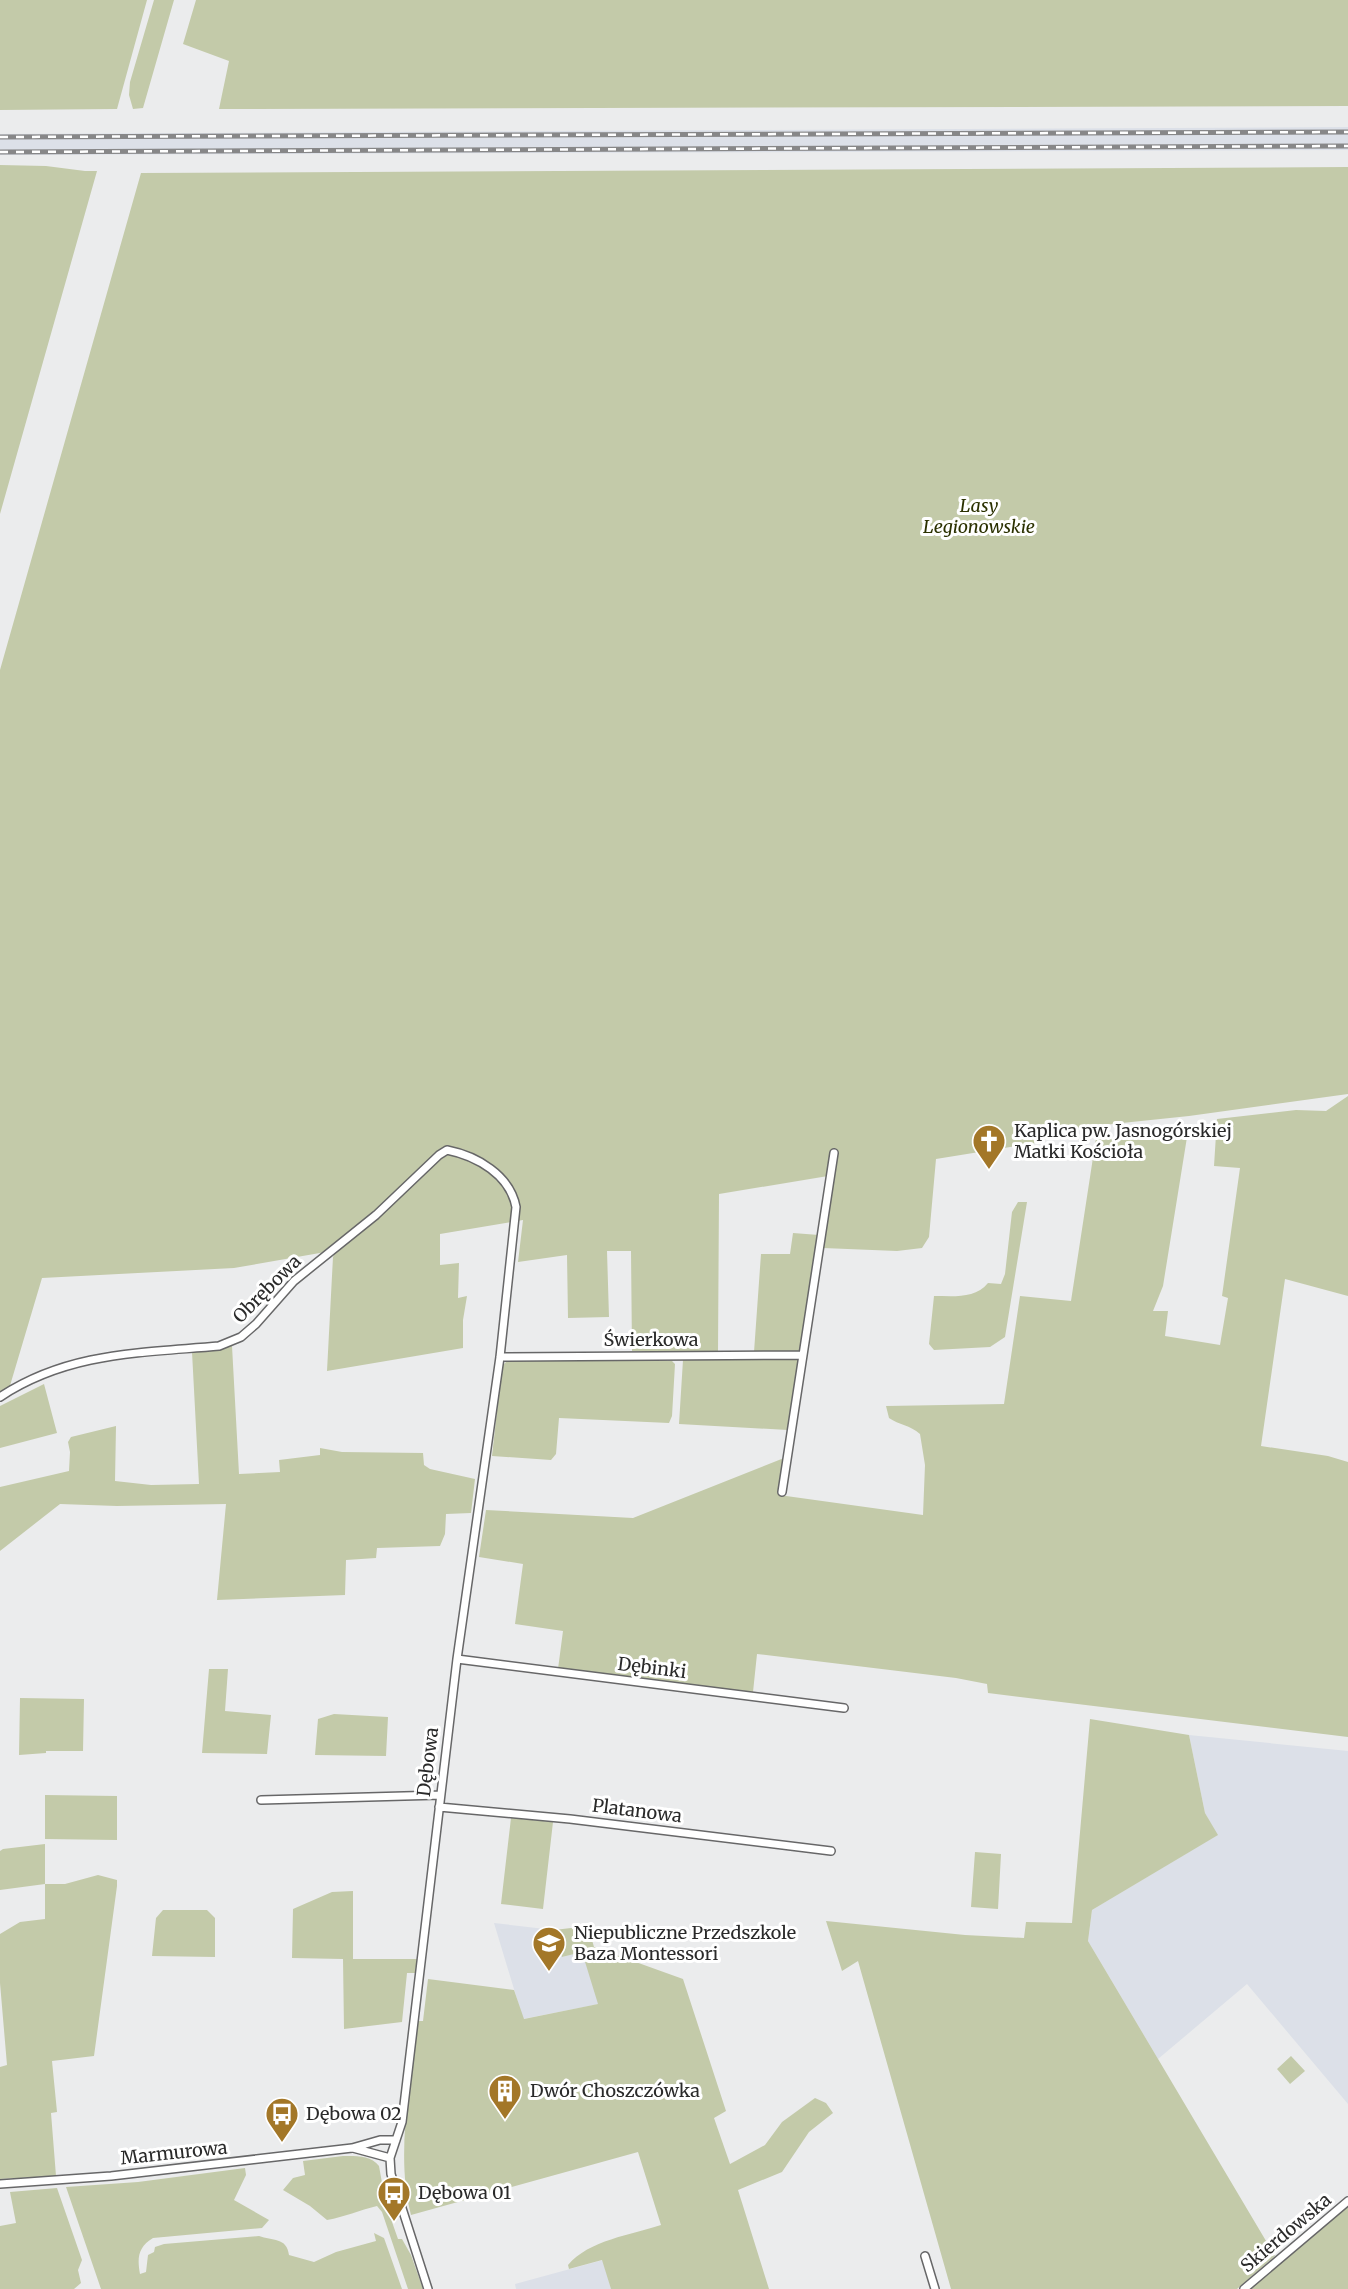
<svg xmlns="http://www.w3.org/2000/svg" width="1348" height="2289" viewBox="0 0 1348 2289" font-family="Merriweather,serif">
  <style>
    .built { fill: #dce0e8 }
    .green { fill: #c3caa9 }
    .lines { fill: none; stroke-linecap: round; stroke-linejoin: round }
    .minor-casing { stroke: #676768; stroke-width: 10 }
    .minor { stroke: #fff; stroke-width: 7 }
    .rail-casing { stroke: #878788; stroke-width: 5 }
    .rail { stroke: #fff; stroke-width: 2.5; stroke-dasharray: 8; stroke-linecap: butt }
    .labels { text-anchor: middle; stroke-width: 6; stroke-linejoin: round; paint-order: stroke }
    .park-label { font-size: 18px; font-style: italic; fill: #2b3100; stroke: #fff }
    .poi-label { font-size: 18px; fill: #2a2a2a; stroke: #fff; text-anchor: start }
    .street-label { font-size: 18px; fill: #2a2a2a; stroke: #fff }
  </style>
  <rect width="100%" height="100%" fill="#ebeced"/>
  <!-- built -->
  <path class="built" d="M 1348,127 L 1348,150 L 0,155 L 0,134 Z
    M 1189,1735 L 1348,1751 L 1348,2104 L 1247,1984 L 1158,2059 L 1088,1941 L 1092,1910 L 1217,1835 L 1205,1813 Z
    M 494,1923 L 554,1930 L 563,1957 L 582,1951 L 599,2004 L 523,2019 Z
    M 603,2260 L 611,2289 L 516,2289 L 515,2284 Z"/>
  <!-- green -->
  <path class="green" d="M 0,0 L 147,0 L 117,109 L 0,110 Z
    M 154,0 L 174,0 L 143,108 L 133,109 L 129,95 L 130,82 Z
    M 196,0 L 1348,0 L 1348,106 L 219,109 L 229,61 L 183,44 Z
    M 0,165 L 46,166 L 85,171 L 97,171 L 0,514 Z
    M 1348,167 L 1348,1094 L 1189,1116 L 1055,1130 L 1042,1142 L 936,1159 L 929,1237 L 922,1248 L 897,1251 L 823,1248 L 834,1175 L 719,1194 L 718,1351 L 632,1351 L 631,1251 L 607,1251 L 609,1317 L 568,1318 L 567,1255 L 518,1262 L 523,1220 L 440,1234 L 440,1265 L 459,1263 L 458,1298 L 467,1296 L 463,1320 L 463,1348 L 327,1371 L 333,1257 L 337,1250 L 234,1268 L 42,1278 L 9,1389 L 0,1394 L 0,670 L 141,173 Z
    M 1348,1096 L 1348,1296 L 1285,1279 L 1261,1446 L 1328,1456 L 1348,1462 L 1348,1737 L 988,1693 L 987,1684 L 956,1678 L 757,1654 L 753,1692 L 558,1669 L 563,1631 L 515,1624 L 523,1564 L 479,1557 L 486,1510 L 633,1518 L 784,1458 L 779,1495 L 923,1515 L 925,1465 L 920,1434 C 910,1425 899,1425 889,1418 L 886,1406 L 1004,1404 L 1020,1296 L 1071,1301 L 1096,1138 C 1106,1138 1116,1140 1125,1140 C 1147,1139 1167,1131 1188,1131 L 1163,1286 L 1153,1311 L 1168,1311 L 1165,1336 L 1220,1345 L 1228,1298 L 1222,1296 L 1240,1168 L 1214,1166 L 1217,1119 L 1296,1110 L 1326,1111 Z
    M 1018,1202 L 1027,1202 L 1005,1337 L 990,1347 L 934,1350 L 929,1344 L 934,1296 C 954,1296 975,1299 988,1283 L 1001,1284 L 1005,1274 L 1012,1212 Z
    M 793,1233 L 819,1235 L 801,1349 L 797,1352 L 754,1352 L 761,1254 L 790,1254 Z
    M 232,1346 L 239,1474 L 280,1472 L 279,1460 L 320,1455 L 320,1448 L 342,1452 L 423,1453 L 424,1465 L 430,1469 L 475,1479 L 471,1513 L 446,1514 L 445,1534 L 440,1546 L 377,1548 L 376,1558 L 346,1560 L 345,1595 L 217,1600 L 226,1504 L 117,1506 L 60,1504 L 0,1551 L 0,1487 L 69,1471 L 70,1452 L 68,1442 L 71,1437 L 116,1426 L 115,1481 L 151,1485 L 199,1484 L 192,1352 Z
    M 795,1358 L 799,1361 L 788,1430 L 679,1424 L 683,1360 Z
    M 508,1360 L 672,1361 L 675,1364 L 672,1416 L 669,1423 L 559,1418 L 556,1454 L 551,1460 L 492,1456 L 502,1366 Z
    M 44,1384 L 57,1433 L 0,1448 L 0,1406 Z
    M 209,1669 L 228,1669 L 225,1711 L 271,1715 L 267,1754 L 202,1753 Z
    M 20,1698 L 84,1699 L 83,1751 L 46,1751 L 46,1753 L 19,1755 Z
    M 334,1714 L 388,1717 L 386,1756 L 315,1755 L 318,1719 Z
    M 1090,1719 L 1189,1735 L 1205,1813 L 1218,1835 L 1092,1910 L 1088,1941 L 1275,2256 L 1237,2289 L 951,2289 L 858,1961 L 842,1971 L 826,1921 L 965,1935 L 1024,1938 L 1026,1922 L 1072,1923 Z
    M 45,1795 L 117,1796 L 117,1840 L 45,1839 Z
    M 511,1818 L 553,1822 L 543,1909 L 501,1904 Z
    M 45,1844 L 45,1884 L 65,1884 L 98,1875 L 117,1880 L 117,1886 L 94,2056 L 52,2061 L 57,2112 L 51,2113 L 56,2176 L 0,2179 L 0,2067 L 7,2065 L 0,1983 L 0,1934 L 20,1922 L 45,1919 L 45,1884 L 0,1890 L 0,1851 L 3,1849 Z
    M 975,1852 L 1001,1854 L 998,1909 L 971,1907 Z
    M 353,1891 L 353,1959 L 417,1959 L 415,1973 L 407,1973 L 402,2022 L 344,2029 L 343,1959 L 292,1958 L 293,1909 L 332,1892 Z
    M 163,1910 L 207,1910 L 215,1918 L 215,1957 L 152,1956 L 156,1918 Z
    M 571,1928 L 590,1933 L 594,1947 L 683,1979 L 726,2111 L 714,2118 L 730,2164 L 765,2145 L 782,2122 L 815,2098 L 826,2103 L 833,2113 L 809,2132 L 782,2172 L 738,2190 L 769,2289 L 611,2289 L 602,2260 L 569,2269 L 568,2265 C 589,2240 631,2235 661,2225 L 638,2152 L 411,2215 C 395,2153 411,2084 418,2021 L 423,2021 L 428,1979 L 514,1990 L 524,2019 L 598,2004 L 582,1952 L 562,1957 L 554,1930 Z
    M 1291,2056 L 1305,2071 L 1290,2084 L 1277,2069 Z
    M 343,2156 C 355,2156 371,2155 379,2166 L 386,2205 L 398,2239 L 402,2239 L 411,2255 L 423,2289 L 408,2289 L 382,2212 L 377,2206 C 359,2210 345,2217 327,2220 L 310,2206 L 283,2190 L 293,2178 L 305,2175 L 303,2161 Z
    M 245,2168 L 246,2175 L 234,2200 L 269,2220 L 262,2228 L 153,2238 C 138,2247 137,2258 140,2274 L 146,2272 L 148,2255 L 154,2252 L 155,2247 L 164,2244 L 259,2236 C 272,2241 287,2237 289,2255 L 314,2262 L 336,2252 L 376,2241 L 374,2233 L 384,2238 L 402,2289 L 101,2289 L 66,2187 L 138,2182 Z
    M 57,2188 L 82,2260 L 78,2270 L 81,2283 L 74,2289 L 0,2289 L 0,2226 L 16,2223 L 10,2192 Z
    M 1348,2206 L 1348,2289 L 1249,2289 Z"/>
  <g class="lines">
    <defs>
      <path id="minor" d="M 500,1357 L 803,1355
        M 0,1397 C 68,1352 141,1353 219,1346 L 241,1337 L 256,1324 L 294,1281 L 376,1215 L 439,1155 L 447,1150 C 477,1156 510,1175 516,1207 L 500,1357 L 457,1659 L 402,2122 L 390,2158 L 391,2174 L 428,2289
        M 782,1492 L 834,1153
        M 457,1659 L 844,1708
        M 261,1800 L 440,1795
        M 439,1807 L 570,1819 L 831,1851
        M 353,2148 L 390,2158
        M 0,2184 L 111,2176 L 352,2148 L 380,2140 L 396,2140
        M 925,2256 L 935,2289
        M 1244,2289 L 1348,2201"/>
    </defs>
    <!-- minor casing -->
    <use href="#minor" class="minor-casing"/>
    <!-- minor -->
    <use href="#minor" class="minor"/>
    <defs>
      <path id="rail" d="M 0,137 L 1348,132
        M 0,152 L 1348,146"/>
    </defs>
    <!-- rail casing -->
    <use href="#rail" class="rail-casing"/>
    <!-- rail -->
    <use href="#rail" class="rail"/>
  </g>
  <!-- icons -->
  <defs>
    <symbol id="church-pin" viewBox="-11 -11 22 30"><path d="M0 17L-7.5 6A9.5 9.5 0 1 1 7.5 6Z" fill="#a37728" stroke="#fff"/><path d="M-1.2-6h2.4v3.5h3.3v2.4h-3.3V6h-2.4V-.1h-3.3v-2.4h3.3Z" fill="#fff"/></symbol>
    <symbol id="school-pin" viewBox="-11 -11 22 30"><path d="M0 17L-7.5 6A9.5 9.5 0 1 1 7.5 6Z" fill="#a37728" stroke="#fff"/><path d="M0-5L7-2L0 1L-7-2ZM-4 1L0 2.5L4 1V4Q0 6-4 4Z" fill="#fff"/></symbol>
    <symbol id="building-pin" viewBox="-11 -11 22 30"><path d="M0 17L-7.5 6A9.5 9.5 0 1 1 7.5 6Z" fill="#a37728" stroke="#fff"/><path d="M-4-6H4V6H1V3H-1V6H-4ZM-2.5-4.3h1.7v1.8h-1.7ZM.8-4.3h1.7v1.8H.8ZM-2.5-1h1.7V.8h-1.7ZM.8-1h1.7V.8H.8Z" fill="#fff"/></symbol>
    <symbol id="bus-pin" viewBox="-11 -11 22 30"><path d="M0 17L-7.5 6A9.5 9.5 0 1 1 7.5 6Z" fill="#a37728" stroke="#fff"/><path d="M-5-6H5V4H4V6H2V4H-2V6H-4V4H-5ZM-3.5-4V0h7V-4ZM-3.5 1.2v1.5H-2V1.2ZM2 1.2v1.5H3.5V1.2Z" fill="#fff"/></symbol>
  </defs>
  <g fill-rule="evenodd">
    <use href="#church-pin" x="970" y="1122" width="38" height="52"/>
    <use href="#school-pin" x="530" y="1924" width="38" height="52"/>
    <use href="#building-pin" x="486" y="2072" width="38" height="52"/>
    <use href="#bus-pin" x="263" y="2095" width="38" height="52"/>
    <use href="#bus-pin" x="375" y="2174" width="38" height="52"/>
  </g>
  <g class="labels">
    <!-- park labels -->
    <g class="park-label">
      <text x="979" y="512">Lasy<tspan x="979" dy="21">Legionowskie</tspan></text>
    </g>
    <!-- poi labels -->
    <g class="poi-label">
      <text x="1014" y="1137">Kaplica pw. Jasnogórskiej<tspan x="1014" dy="21">Matki Kościoła</tspan></text>
      <text x="574" y="1939">Niepubliczne Przedszkole<tspan x="574" dy="21">Baza Montessori</tspan></text>
      <text x="530" y="2097">Dwór Choszczówka</text>
      <text x="306" y="2120">Dębowa 02</text>
      <text x="418" y="2199">Dębowa 01</text>
    </g>
    <!-- street labels -->
    <g class="street-label">
      <text transform="translate(267 1289) rotate(-45)" y="6">Obrębowa</text>
      <text x="651" y="1346">Świerkowa</text>
      <text transform="translate(652 1668) rotate(7)" y="6">Dębinki</text>
      <text transform="translate(428 1762) rotate(-83)" y="6">Dębowa</text>
      <text transform="translate(637 1811) rotate(7)" y="6">Platanowa</text>
      <text transform="translate(174 2153) rotate(-6)" y="6">Marmurowa</text>
      <text transform="translate(1286 2233) rotate(-40)" y="6">Skierdowska</text>
    </g>
  </g>
</svg>
